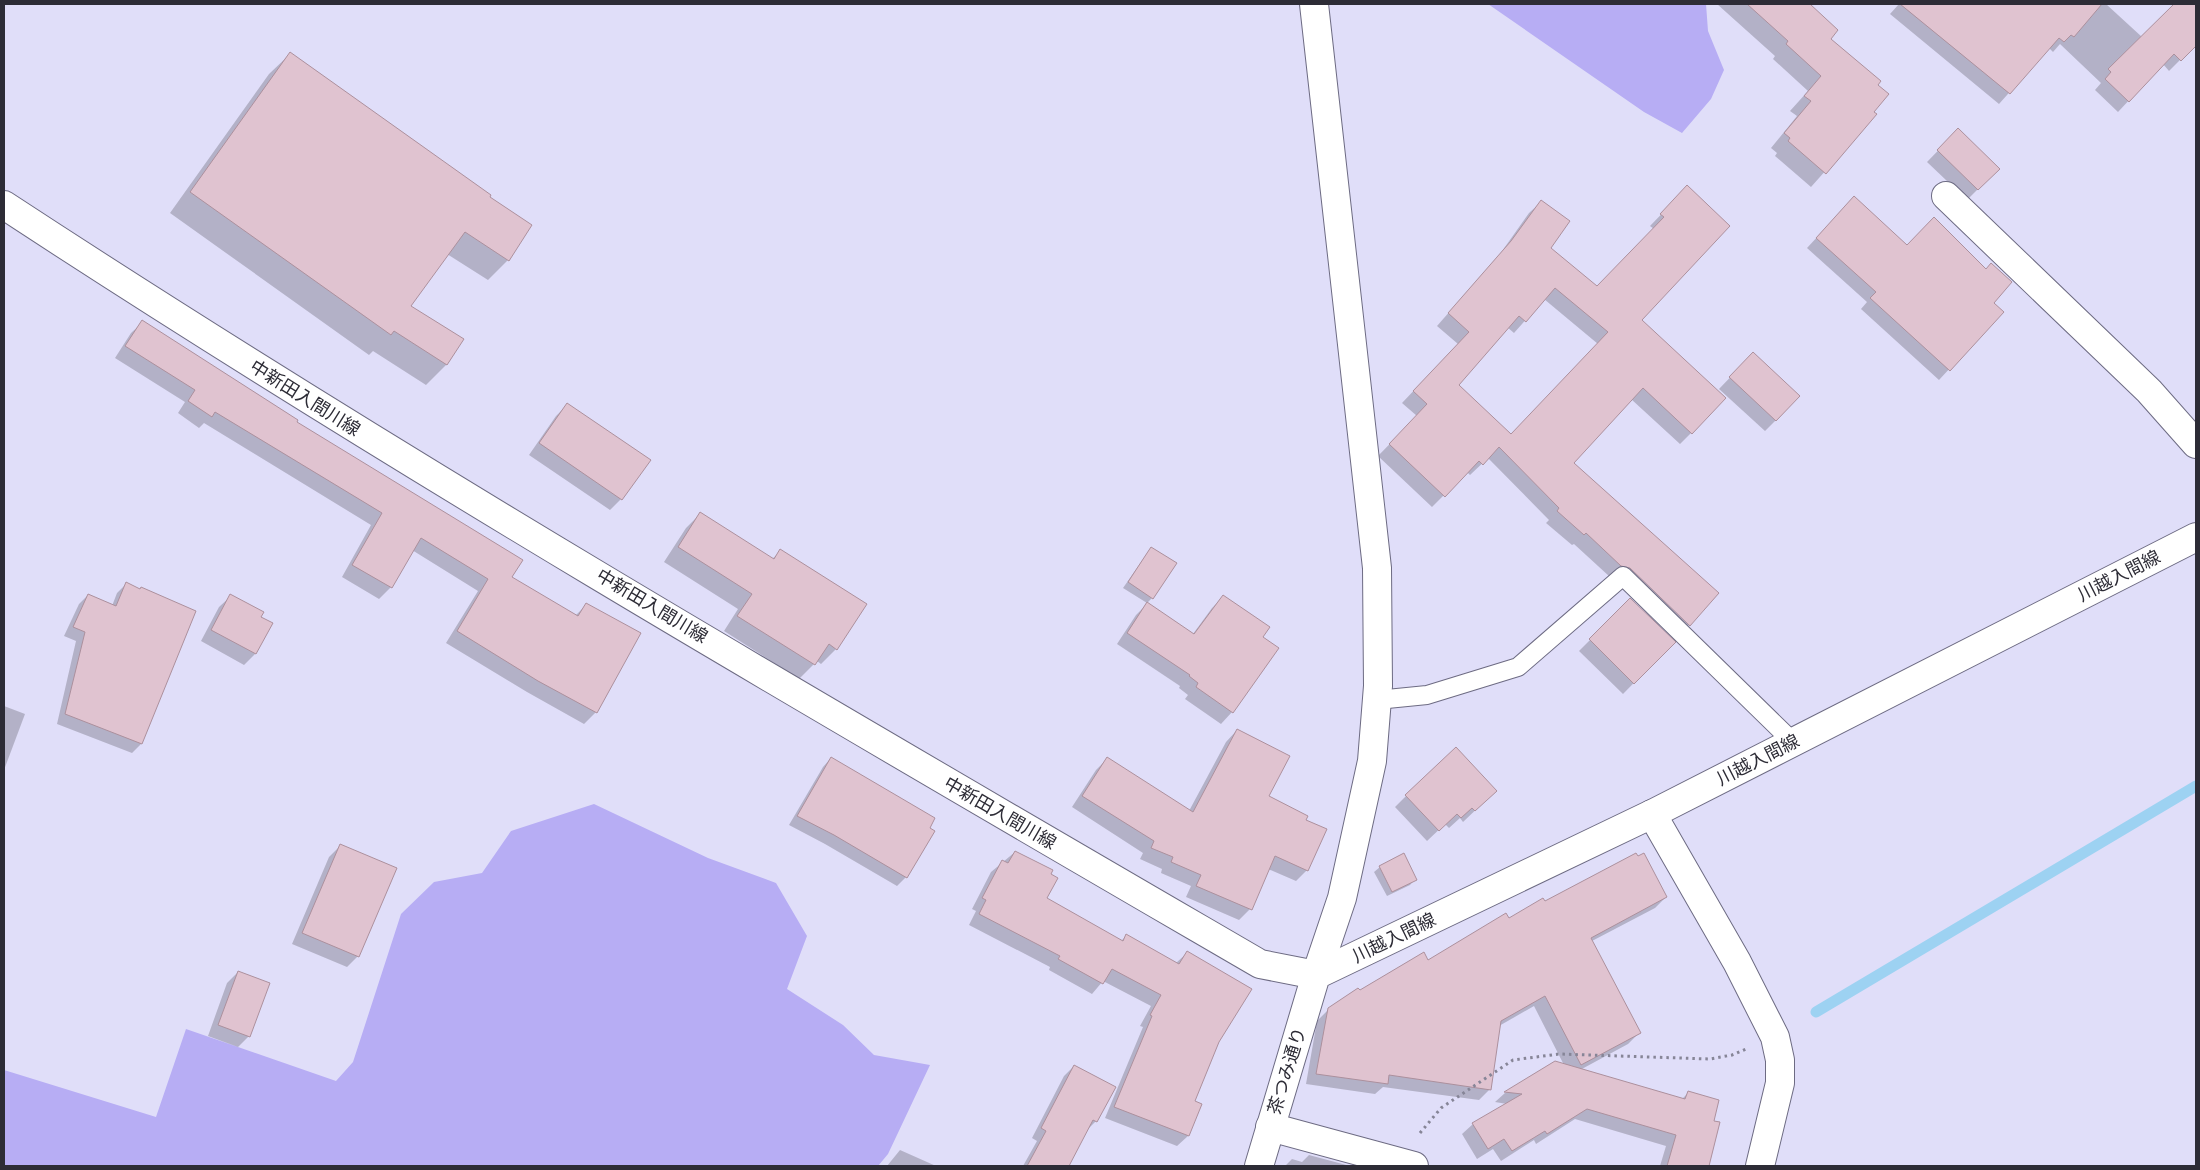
<svg xmlns="http://www.w3.org/2000/svg" width="2200" height="1170" viewBox="0 0 2200 1170" font-family="'Zilla Slab','Noto Sans JP',serif">
  <style>
    .green { fill: #b7adf4 }
    .shadow { fill: #0003; fill-rule: evenodd }
    .lines { fill: none; stroke-linecap: round; stroke-linejoin: round }
    .stream { stroke: #9dd2f2; stroke-width: 11 }
    .building { fill: #e0c3d0; stroke: #ac909d; fill-rule: evenodd }
    .lane-casing { stroke: #6d6b83; stroke-width: 20 }
    .street-casing { stroke: #6d6b83; stroke-width: 30 }
    .secondary-casing { stroke: #6d6b83; stroke-width: 30 }
    .primary-casing { stroke: #6d6b83; stroke-width: 30 }
    .path { stroke: #868597; stroke-width: 3; stroke-dasharray: 2.5 4; stroke-linecap: butt }
    .lane { stroke: #fff; stroke-width: 18 }
    .street { stroke: #fff; stroke-width: 28 }
    .secondary { stroke: #fff; stroke-width: 28 }
    .primary { stroke: #fff; stroke-width: 28 }
    .labels { text-anchor: middle; stroke-width: 4; stroke-linejoin: round; paint-order: stroke }
    .street-label { font-size: 18px; fill: #2d2c36; stroke: #fff }
  </style>
  <rect width="100%" height="100%" fill="#e0def9"/>
  <!-- green -->
  <path class="green" d="M 1488,4 L 1706,4 L 1708,31 L 1724,70 L 1711,99 L 1682,133 L 1644,112 Z
    M 594,804 L 708,858 L 776,883 L 807,936 L 787,989 L 843,1025 L 874,1055 L 930,1065 L 888,1154 L 878,1166 L 4,1166 L 4,1070 L 156,1117 L 186,1029 L 336,1081 L 353,1062 L 401,914 L 434,882 L 482,873 L 511,831 Z"/>
  <!-- shadow -->
  <path class="shadow" d="M 1717,4 L 1796,4 L 1876,85 L 1873,112 L 1876,114 L 1811,187 L 1775,156 L 1777,153 L 1771,148 L 1797,116 L 1790,111 L 1808,91 L 1773,59 L 1775,56 Z
    M 1899,4 L 2106,4 L 2142,37 L 2176,4 L 2196,4 L 2196,44 L 2169,71 L 2163,64 L 2118,112 L 2095,90 L 2101,83 L 2060,44 L 2053,52 L 2049,48 L 1999,104 L 1890,14 Z
    M 290,54 L 508,260 L 488,280 L 447,254 L 410,307 L 447,364 L 426,385 L 373,351 L 369,355 L 170,213 L 269,74 Z
    M 1958,130 L 1998,169 L 1967,200 L 1927,162 Z
    M 1676,199 L 1640,320 L 1691,433 L 1680,444 L 1631,399 L 1572,463 L 1717,594 L 1678,637 L 1619,580 L 1610,577 L 1574,544 L 1572,545 L 1546,523 L 1549,520 L 1488,458 L 1470,475 L 1467,472 L 1432,507 L 1378,456 L 1417,416 L 1402,403 L 1458,344 L 1437,326 L 1500,254 L 1529,213 L 1541,202 L 1549,248 L 1597,288 L 1654,229 L 1650,226 ZM 1544,299 L 1598,344 L 1511,436 L 1457,385 L 1507,327 L 1514,333 Z
    M 1844,208 L 1907,246 L 1992,303 L 2002,312 L 1939,380 L 1861,309 L 1867,302 L 1807,248 Z
    M 143,322 L 295,422 L 510,578 L 575,616 L 586,605 L 596,712 L 584,724 L 527,692 L 446,643 L 478,591 L 412,550 L 391,587 L 379,599 L 342,577 L 371,525 L 204,423 L 199,428 L 178,413 L 185,402 L 115,358 L 131,333 Z
    M 1742,365 L 1776,420 L 1765,431 L 1719,389 Z
    M 567,405 L 621,499 L 610,510 L 529,455 L 556,416 Z
    M 700,514 L 772,559 L 781,551 L 836,649 L 821,664 L 817,661 L 799,679 L 724,631 L 738,609 L 664,562 L 686,528 Z
    M 1151,548 L 1152,598 L 1147,603 L 1123,588 Z
    M 126,584 L 194,611 L 141,744 L 132,753 L 57,724 L 76,641 L 64,636 L 79,604 L 88,595 L 112,606 L 117,593 Z
    M 231,596 L 271,624 L 255,654 L 244,665 L 201,641 L 219,607 Z
    M 1223,597 L 1261,637 L 1277,648 L 1232,712 L 1221,724 L 1185,699 L 1188,695 L 1179,688 L 1180,686 L 1117,644 L 1136,615 L 1147,604 L 1193,634 L 1212,608 Z
    M 1630,600 L 1674,642 L 1623,694 L 1579,651 Z
    M 4,706 L 25,714 L 4,770 Z
    M 1237,730 L 1267,797 L 1305,820 L 1307,870 L 1296,881 L 1268,869 L 1250,909 L 1239,920 L 1186,897 L 1191,886 L 1161,873 L 1162,869 L 1140,859 L 1143,853 L 1072,807 L 1096,770 L 1107,759 L 1189,811 L 1226,742 Z
    M 831,758 L 933,831 L 906,877 L 897,886 L 825,844 L 789,825 L 823,767 Z
    M 1406,796 L 1484,802 L 1463,822 L 1460,818 L 1449,828 L 1445,824 L 1427,841 L 1395,807 Z
    M 340,846 L 358,956 L 347,967 L 292,944 L 329,857 Z
    M 1015,852 L 1046,899 L 1121,941 L 1126,936 L 1176,963 L 1187,953 L 1218,1042 L 1193,1102 L 1200,1104 L 1188,1136 L 1177,1146 L 1105,1118 L 1143,1027 L 1140,1026 L 1151,1006 L 1103,981 L 1092,994 L 1049,970 L 1050,967 L 969,925 L 976,911 L 972,909 L 991,872 Z
    M 1380,867 L 1415,879 L 1410,885 L 1387,896 L 1374,872 Z
    M 1666,897 L 1655,908 L 1592,941 L 1639,1033 L 1628,1044 L 1580,1070 L 1681,1100 L 1688,1093 L 1712,1122 L 1708,1165 L 1714,1166 L 1660,1166 L 1666,1146 L 1575,1119 L 1536,1144 L 1534,1140 L 1501,1161 L 1493,1149 L 1477,1159 L 1462,1134 L 1473,1124 L 1507,1104 L 1495,1102 L 1505,1093 L 1555,1062 L 1564,1065 L 1534,1006 L 1499,1026 L 1490,1089 L 1479,1100 L 1383,1087 L 1375,1094 L 1306,1084 L 1317,1021 L 1329,1009 L 1359,991 L 1428,961 L 1544,903 Z
    M 238,972 L 249,1036 L 238,1047 L 208,1036 L 227,983 Z
    M 1074,1066 L 1096,1121 L 1086,1131 L 1068,1166 L 1023,1166 L 1037,1141 L 1032,1138 L 1064,1076 Z
    M 900,1150 L 936,1166 L 887,1166 Z
    M 1309,1155 L 1350,1166 L 1285,1166 L 1292,1159 L 1302,1162 Z"/>
  <g class="lines">
    <!-- stream -->
    <path class="stream" d="M 1816,1012 L 2196,786"/>
  </g>
  <!-- building -->
  <path class="building" d="M 1747,4 L 1810,4 L 1838,30 L 1831,39 L 1881,81 L 1878,85 L 1889,94 L 1874,112 L 1877,114 L 1826,174 L 1788,141 L 1790,138 L 1784,133 L 1811,101 L 1804,96 L 1821,76 L 1786,44 L 1788,41 Z
    M 1900,4 L 2102,4 L 2074,37 L 2071,35 L 2064,42 L 2059,38 L 2010,94 Z
    M 2174,4 L 2196,4 L 2196,46 L 2181,61 L 2174,54 L 2129,102 L 2105,79 L 2111,72 L 2108,69 Z
    M 290,52 L 491,195 L 490,197 L 532,225 L 509,261 L 465,232 L 411,306 L 464,339 L 447,365 L 394,331 L 391,335 L 190,192 Z
    M 1958,128 L 2000,169 L 1978,190 L 1937,150 Z
    M 1687,185 L 1730,226 L 1642,320 L 1726,398 L 1692,434 L 1643,388 L 1574,463 L 1719,593 L 1690,626 L 1630,568 L 1621,566 L 1586,533 L 1584,535 L 1557,511 L 1559,508 L 1499,447 L 1483,465 L 1479,461 L 1445,497 L 1389,444 L 1427,404 L 1413,391 L 1469,332 L 1448,313 L 1511,241 L 1541,200 L 1570,221 L 1551,248 L 1597,286 L 1664,217 L 1660,214 ZM 1555,288 L 1608,332 L 1511,434 L 1459,385 L 1519,316 L 1526,322 Z
    M 1854,196 L 1907,245 L 1934,217 L 1986,269 L 1991,263 L 2012,282 L 1994,303 L 2004,312 L 1950,371 L 1870,298 L 1876,292 L 1816,238 Z
    M 142,320 L 298,420 L 297,422 L 523,560 L 512,577 L 578,616 L 586,603 L 641,633 L 597,713 L 538,681 L 457,631 L 488,579 L 421,538 L 392,588 L 352,565 L 382,513 L 215,412 L 212,417 L 188,401 L 195,390 L 125,346 Z
    M 1753,352 L 1800,396 L 1776,421 L 1729,377 Z
    M 567,403 L 651,460 L 622,500 L 539,443 Z
    M 700,512 L 774,559 L 780,549 L 867,604 L 837,650 L 829,644 L 815,665 L 737,616 L 752,594 L 678,547 Z
    M 1151,547 L 1177,563 L 1153,599 L 1128,582 Z
    M 126,582 L 140,589 L 141,587 L 196,611 L 142,744 L 65,714 L 85,632 L 73,627 L 88,594 L 116,606 Z
    M 230,594 L 264,612 L 261,617 L 273,623 L 256,654 L 211,630 Z
    M 1223,595 L 1270,627 L 1263,637 L 1279,648 L 1233,713 L 1196,687 L 1198,683 L 1189,676 L 1190,675 L 1127,633 L 1147,602 L 1194,634 Z
    M 1630,598 L 1676,642 L 1634,684 L 1589,639 Z
    M 1237,729 L 1290,756 L 1269,796 L 1308,816 L 1306,820 L 1327,829 L 1308,871 L 1275,856 L 1252,910 L 1196,886 L 1201,875 L 1171,862 L 1173,857 L 1151,848 L 1154,841 L 1082,796 L 1107,757 L 1193,812 Z
    M 1456,747 L 1497,791 L 1475,811 L 1472,808 L 1461,818 L 1457,814 L 1439,831 L 1405,795 Z
    M 831,757 L 935,818 L 930,828 L 935,831 L 907,878 L 834,835 L 797,816 Z
    M 340,844 L 397,868 L 359,957 L 302,933 Z
    M 1015,851 L 1053,870 L 1051,874 L 1058,878 L 1047,898 L 1123,941 L 1126,934 L 1179,964 L 1187,951 L 1252,989 L 1219,1042 L 1195,1101 L 1202,1104 L 1189,1136 L 1114,1107 L 1152,1016 L 1150,1015 L 1161,995 L 1112,969 L 1103,984 L 1058,959 L 1060,956 L 979,914 L 986,900 L 982,898 L 1002,860 L 1008,863 Z
    M 1404,853 L 1417,880 L 1392,892 L 1379,866 Z
    M 1636,853 L 1638,856 L 1644,853 L 1667,897 L 1591,938 L 1641,1033 L 1581,1065 L 1545,996 L 1501,1021 L 1491,1090 L 1389,1075 L 1388,1084 L 1316,1074 L 1328,1008 L 1358,988 L 1360,990 L 1424,952 L 1428,960 L 1506,913 L 1509,918 L 1543,898 L 1545,901 Z
    M 238,971 L 270,983 L 250,1037 L 218,1025 Z
    M 1555,1061 L 1685,1099 L 1688,1091 L 1719,1100 L 1714,1121 L 1720,1122 L 1709,1166 L 1667,1166 L 1676,1135 L 1587,1109 L 1547,1134 L 1545,1131 L 1512,1151 L 1504,1139 L 1488,1149 L 1472,1123 L 1522,1094 L 1504,1092 Z
    M 1074,1065 L 1116,1087 L 1097,1122 L 1093,1120 L 1069,1166 L 1027,1166 L 1046,1131 L 1041,1128 Z"/>
  <g class="lines">
    <defs>
      <path id="lane" d="M 1377,700 L 1427,695 L 1518,667 L 1623,576 L 1793,742"/>
      <path id="street" d="M 1946,196 L 2149,391 L 2196,444
        M 1652,814 L 1737,962 L 1775,1037 L 1780,1060 L 1780,1083 L 1760,1166
        M 1270,1127 L 1414,1166"/>
      <path id="secondary" d="M 4,205 C 413,473 837,718 1260,964 L 1316,975 L 1342,898 L 1372,761 L 1378,686 L 1377,568 L 1314,4"/>
      <path id="primary" d="M 1259,1166 L 1316,975 L 1652,814 L 2196,537"/>
    </defs>
    <!-- lane casing -->
    <use href="#lane" class="lane-casing"/>
    <!-- street casing -->
    <use href="#street" class="street-casing"/>
    <!-- secondary casing -->
    <use href="#secondary" class="secondary-casing"/>
    <!-- primary casing -->
    <use href="#primary" class="primary-casing"/>
    <!-- path -->
    <path class="path" d="M 1420,1133 L 1441,1108 L 1513,1060 L 1559,1054 L 1710,1059 L 1732,1055 L 1746,1049"/>
    <!-- lane -->
    <use href="#lane" class="lane"/>
    <!-- street -->
    <use href="#street" class="street"/>
    <!-- secondary -->
    <use href="#secondary" class="secondary"/>
    <!-- primary -->
    <use href="#primary" class="primary"/>
  </g>
  <g class="labels">
    <!-- street labels -->
    <g class="street-label">
      <text transform="translate(305 398) rotate(32)" y="6">中新田入間川線</text>
      <text transform="translate(2119 576) rotate(-27)" y="6">川越入間線</text>
      <text transform="translate(652 606) rotate(31)" y="6">中新田入間川線</text>
      <text transform="translate(1758 760) rotate(-27)" y="6">川越入間線</text>
      <text transform="translate(1000 813) rotate(30)" y="6">中新田入間川線</text>
      <text transform="translate(1394 938) rotate(-26)" y="6">川越入間線</text>
      <text transform="translate(1287 1071) rotate(-73)" y="6">茶つみ通り</text>
    </g>
  </g>
  <!-- border -->
  <rect width="2200" height="1170" fill="none" stroke="#2d2c36" stroke-width="10"/>
</svg>
